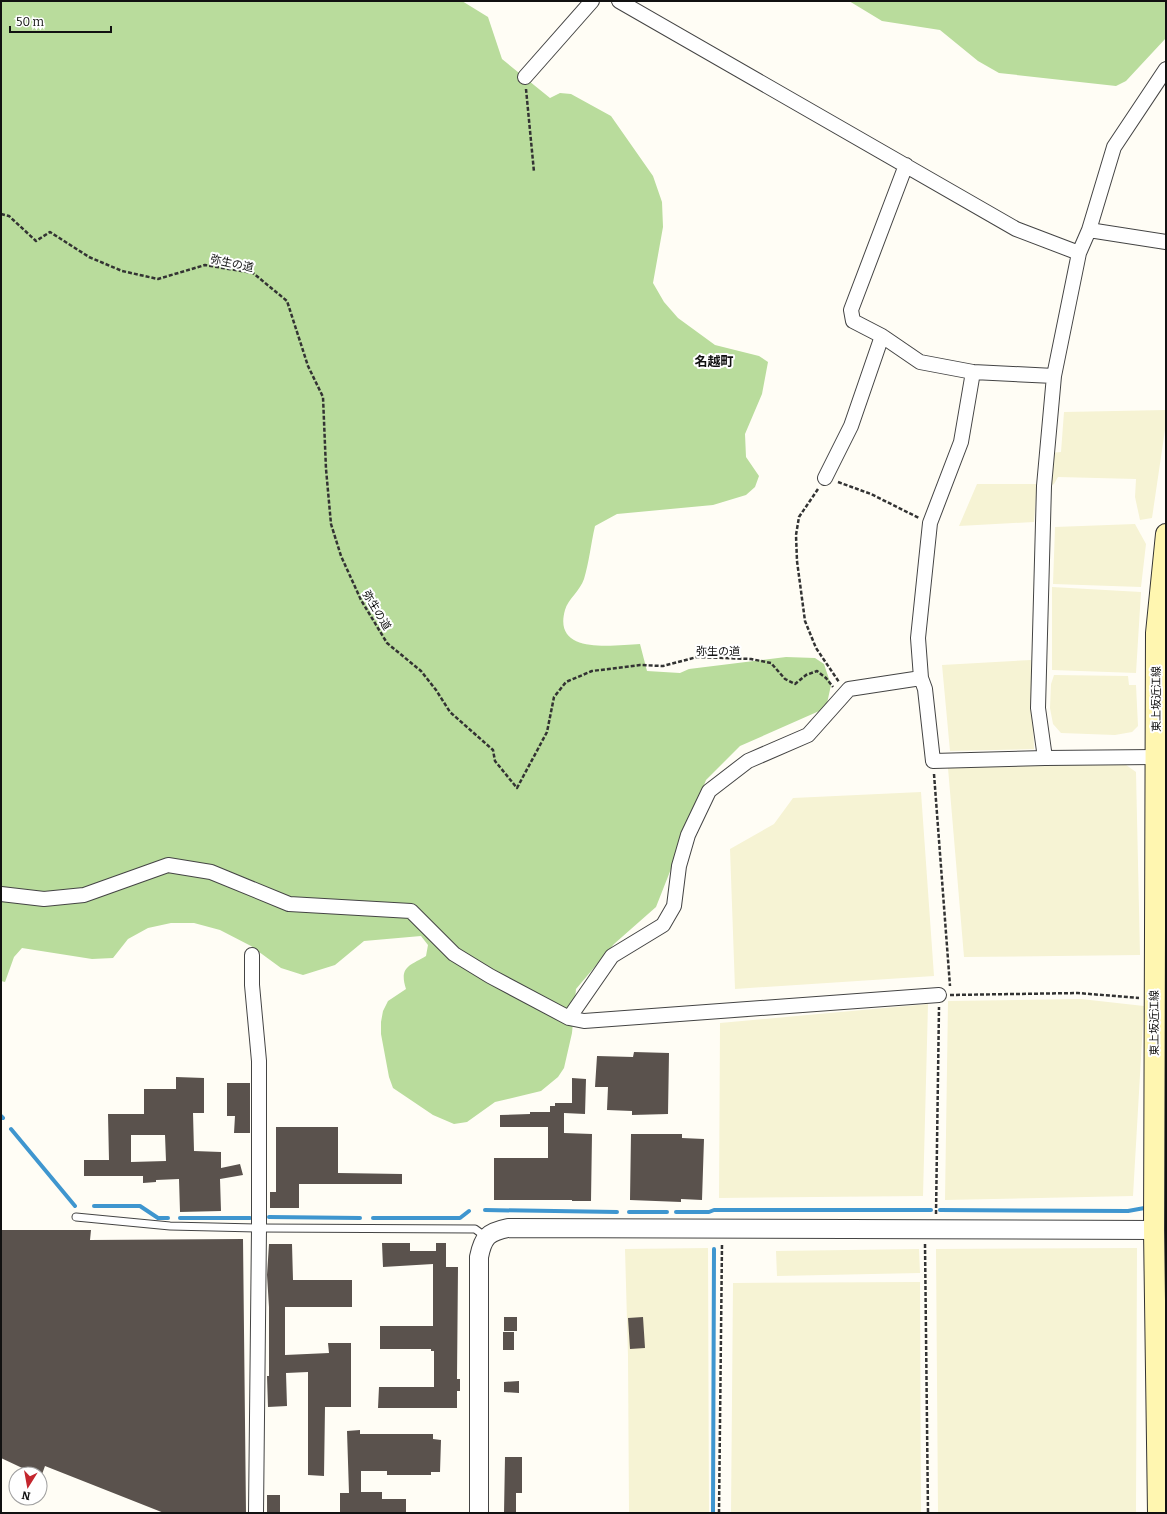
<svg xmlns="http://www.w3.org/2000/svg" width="1167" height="1514" viewBox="0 0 1167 1514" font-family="Bitter,'Noto Sans JP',serif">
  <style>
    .farmland { fill: #f6f3d4 }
    .forest { fill: #b9dc9c }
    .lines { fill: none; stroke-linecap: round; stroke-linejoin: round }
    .stream { stroke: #3f96cf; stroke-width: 4 }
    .building { fill: #5a524d; fill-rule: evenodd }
    .service-casing { stroke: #444; stroke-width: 9 }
    .minor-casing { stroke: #444; stroke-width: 16 }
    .tertiary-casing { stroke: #444; stroke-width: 20 }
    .secondary-casing { stroke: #333; stroke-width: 22 }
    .path { stroke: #333; stroke-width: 2.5; stroke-dasharray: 4 2; stroke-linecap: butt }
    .service { stroke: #fff; stroke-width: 7 }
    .minor { stroke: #fff; stroke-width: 14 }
    .tertiary { stroke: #fff; stroke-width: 18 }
    .secondary { stroke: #fff6b0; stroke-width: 20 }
    .labels { text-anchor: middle; stroke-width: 4; stroke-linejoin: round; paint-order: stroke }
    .street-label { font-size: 11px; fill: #111; stroke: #fff }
    .quarter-label { font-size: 13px; font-weight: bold; fill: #111; stroke: #fff }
  </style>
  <rect width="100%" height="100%" fill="#fffdf5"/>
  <!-- farmland -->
  <path class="farmland" d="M 1166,410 L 1166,423 L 1152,518 L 1140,520 L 1135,497 L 1136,479 L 1058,477 L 1054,484 L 1048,487 L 1050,453 L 1061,452 L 1064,412 Z
    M 977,484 L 1037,484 L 1034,522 L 959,526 Z
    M 1135,524 L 1146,544 L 1141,587 L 1053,584 L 1055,527 Z
    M 1052,587 L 1141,592 L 1136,673 L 1052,670 Z
    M 1031,660 L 1034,749 L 950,751 L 942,665 Z
    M 1054,675 L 1128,676 L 1129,685 L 1136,685 L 1138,726 L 1132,732 L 1115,735 L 1061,733 L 1053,724 L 1050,708 L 1051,684 Z
    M 1122,762 L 1136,772 L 1140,955 L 964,957 L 948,768 Z
    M 921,792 L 934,976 L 735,989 L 730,849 L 774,824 L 793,798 Z
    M 1081,999 L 1144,1006 L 1133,1196 L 945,1200 L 948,1001 Z
    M 928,1004 L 923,1196 L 719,1198 L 720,1023 Z
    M 708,1248 L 709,1513 L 629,1513 L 628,1356 L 625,1249 Z
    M 1137,1248 L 1136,1513 L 938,1513 L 936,1249 Z
    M 919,1249 L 920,1273 L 777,1276 L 776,1251 Z
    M 920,1282 L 921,1513 L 731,1513 L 733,1283 Z"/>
  <!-- forest -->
  <path class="forest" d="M 1,1 L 462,1 L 488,17 L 502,59 L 550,98 L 560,93 L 571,94 L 611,116 L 653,176 L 662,202 L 663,227 L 653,283 L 664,302 L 678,318 L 715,345 L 759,356 L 768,362 L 762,394 L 745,434 L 746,457 L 759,476 L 755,487 L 746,495 L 713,505 L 617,514 L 595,526 C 591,543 589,563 584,579 C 580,591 568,599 565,610 C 552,656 615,645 640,644 L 647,671 L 680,673 L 689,669 L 786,657 L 815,658 L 824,664 L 831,685 L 826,708 L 740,746 L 706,780 L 656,907 L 614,944 L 576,989 L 572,1033 L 564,1068 L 558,1077 L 541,1091 L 495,1102 L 467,1122 L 454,1124 L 433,1115 L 393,1088 L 389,1077 L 381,1034 L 381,1022 L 383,1011 L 388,1001 L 406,989 C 399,967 409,966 426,956 L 428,945 L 421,936 L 364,941 L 335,965 L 303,975 L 281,968 L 251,946 L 220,930 L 194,923 L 171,923 L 148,928 L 128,939 L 113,958 L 92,959 L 22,948 L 14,957 L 5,982 L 1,981 Z
    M 849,1 L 1166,1 L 1166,38 L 1126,81 L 1116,86 L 999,73 L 978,61 L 940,30 L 882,21 Z"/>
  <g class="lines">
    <!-- stream -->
    <path class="stream" d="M 1,1116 L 3,1118
      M 11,1129 L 75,1206
      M 94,1206 L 140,1206 L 158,1218 L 168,1218
      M 485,1210 L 617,1212
      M 940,1210 L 1128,1211 L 1150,1207
      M 629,1212 L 667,1212
      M 676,1212 L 709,1212 L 714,1210 L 931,1210
      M 269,1217 L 360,1218
      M 180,1218 L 250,1218
      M 373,1218 L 460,1218 L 469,1211
      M 713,1513 L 714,1249"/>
  </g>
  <!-- building -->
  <path class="building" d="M 634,1052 L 669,1053 L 668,1114 L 632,1115 L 632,1111 L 607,1110 L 608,1087 L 595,1087 L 597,1056 L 633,1057 Z
    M 176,1077 L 204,1078 L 204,1113 L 193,1113 L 194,1151 L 221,1152 L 221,1168 L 240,1164 L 243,1175 L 220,1179 L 221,1211 L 180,1212 L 179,1179 L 156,1180 L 156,1182 L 143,1183 L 143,1176 L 84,1176 L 84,1160 L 109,1160 L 108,1114 L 144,1114 L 144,1089 L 176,1089 ZM 131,1135 L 165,1135 L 166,1161 L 131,1162 Z
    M 572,1078 L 586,1079 L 585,1114 L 564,1113 L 564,1133 L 592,1134 L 591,1201 L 572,1201 L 572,1200 L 494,1200 L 494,1158 L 548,1158 L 548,1127 L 500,1127 L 500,1115 L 530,1114 L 530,1112 L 550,1112 L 550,1106 L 555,1106 L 555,1103 L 572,1103 Z
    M 227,1083 L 250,1083 L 250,1133 L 234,1133 L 235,1116 L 227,1116 Z
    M 276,1127 L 338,1127 L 338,1173 L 402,1174 L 402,1184 L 299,1184 L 299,1208 L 270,1208 L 270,1192 L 276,1192 Z
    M 631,1134 L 682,1134 L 682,1138 L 704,1139 L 702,1200 L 681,1199 L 681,1202 L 630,1200 Z
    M 1,1230 L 91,1230 L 90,1240 L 243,1239 L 246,1513 L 164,1513 L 45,1466 L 41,1477 L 40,1474 L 35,1474 L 1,1458 Z
    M 382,1243 L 410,1243 L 410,1251 L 436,1251 L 436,1243 L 446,1243 L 446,1267 L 458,1267 L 457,1379 L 460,1379 L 460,1391 L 457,1391 L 457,1408 L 378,1408 L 379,1387 L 434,1387 L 434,1351 L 431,1351 L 431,1349 L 380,1349 L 380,1326 L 433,1326 L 433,1264 L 383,1267 Z
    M 269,1244 L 292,1244 L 293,1280 L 352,1280 L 352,1307 L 285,1307 L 285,1355 L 329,1353 L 328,1343 L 351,1343 L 351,1407 L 325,1407 L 324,1476 L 308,1475 L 308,1372 L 286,1373 L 287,1406 L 268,1407 L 267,1376 L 269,1376 L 269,1307 L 267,1275 Z
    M 504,1317 L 517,1317 L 517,1331 L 504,1331 Z
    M 643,1317 L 645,1348 L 630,1349 L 628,1318 Z
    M 503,1332 L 514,1332 L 514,1350 L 503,1350 Z
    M 519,1381 L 519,1393 L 504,1392 L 504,1382 Z
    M 360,1430 L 360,1434 L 433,1434 L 433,1439 L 441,1440 L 440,1472 L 431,1472 L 431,1475 L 387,1475 L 387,1471 L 361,1471 L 361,1492 L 382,1492 L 382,1499 L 406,1499 L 406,1513 L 340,1513 L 340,1493 L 349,1493 L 347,1431 Z
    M 505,1457 L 522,1457 L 522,1493 L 516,1493 L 516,1513 L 504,1513 Z
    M 267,1495 L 280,1495 L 280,1513 L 267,1513 Z"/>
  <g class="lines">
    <defs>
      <path id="service" d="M 76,1217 L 170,1226 L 259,1228 L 475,1229 L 486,1237"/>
      <path id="minor" d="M 619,1 L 1016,229 L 1079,253
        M 525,77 L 592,1
        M 906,165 L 851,310 L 853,321 L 882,336 L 920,362 L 973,372 L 1054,376
        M 1089,230 L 1166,242
        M 973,372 L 961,442 L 930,523 L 918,638 L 921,678 L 925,689 L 933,761 L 1045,758
        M 825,478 L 851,426 L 882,336
        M 1155,757 L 1045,758 L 1038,708 L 1044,486 L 1054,376 L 1079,253 L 1089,230 L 1114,147 L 1166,69
        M 1,894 L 44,899 L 84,895 L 168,865 L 211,872 L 289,904 L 411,911 L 454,954 L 490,976 L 569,1018 L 584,1021 L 939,995
        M 252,955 L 252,985 L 259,1061 L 259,1228 L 256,1513
        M 569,1018 L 612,956 L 663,925 L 674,906 L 679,866 L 688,835 L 709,791 L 748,761 L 808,735 L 849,689 L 921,678"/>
      <path id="tertiary" d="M 479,1513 L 479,1257 C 483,1237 488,1232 508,1228 L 1154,1230"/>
      <path id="secondary" d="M 1158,1513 L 1154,1230 L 1156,633 L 1166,534"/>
    </defs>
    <!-- service casing -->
    <use href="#service" class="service-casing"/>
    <!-- minor casing -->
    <use href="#minor" class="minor-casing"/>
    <!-- tertiary casing -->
    <use href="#tertiary" class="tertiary-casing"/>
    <!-- secondary casing -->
    <use href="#secondary" class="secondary-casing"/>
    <!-- path -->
    <path class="path" d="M 526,89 L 534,172
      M 1,214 L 9,216 L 36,241 L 50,232 L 89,257 L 122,271 L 158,279 L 205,265 L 253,273 L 287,301 L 308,366 L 323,397 L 326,469 L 331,524 L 341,556 L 361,600 L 387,643 L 421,671 L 436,690 L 450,712 L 493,750 L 495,761 L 517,788 L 547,732 L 554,697 L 566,682 L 592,671 L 640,665 L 663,666 L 697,657 L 751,659 L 771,663 L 785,679 L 795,684 L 806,675 L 817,671 L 826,678 L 833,687
      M 838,482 L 871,494 L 919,518
      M 818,489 L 799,517 L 796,535 L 797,561 L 805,621 L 816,648 L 839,682
      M 934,774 L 950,986
      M 950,995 L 1078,993 L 1139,998
      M 936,1214 L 939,1007
      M 925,1244 L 928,1513
      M 719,1513 L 722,1244"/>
    <!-- service -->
    <use href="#service" class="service"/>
    <!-- minor -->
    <use href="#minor" class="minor"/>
    <!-- tertiary -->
    <use href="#tertiary" class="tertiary"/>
    <!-- secondary -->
    <use href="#secondary" class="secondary"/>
  </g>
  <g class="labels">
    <!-- street labels -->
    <g class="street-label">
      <text transform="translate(232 263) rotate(12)" y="4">弥生の道</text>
      <text transform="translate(377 610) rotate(59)" y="4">弥生の道</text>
      <text x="718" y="655">弥生の道</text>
      <text transform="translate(1156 699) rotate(-90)" y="4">東上坂近江線</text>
      <text transform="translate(1154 1023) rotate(-90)" y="4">東上坂近江線</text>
    </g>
    <!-- quarter labels -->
    <g class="quarter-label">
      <text x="714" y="366">名越町</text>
    </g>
  </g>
  <!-- border -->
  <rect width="1167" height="1514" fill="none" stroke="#111111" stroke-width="4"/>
  <!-- north arrow -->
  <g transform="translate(28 1486) rotate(191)"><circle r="19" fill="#ffffff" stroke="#a0a0a0"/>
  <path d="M0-3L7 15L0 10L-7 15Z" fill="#c4262e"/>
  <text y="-6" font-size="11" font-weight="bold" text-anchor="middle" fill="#111111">N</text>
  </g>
  <!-- scale -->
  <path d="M10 26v6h101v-6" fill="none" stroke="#111111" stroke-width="2"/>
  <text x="16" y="26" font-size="12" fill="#111111" stroke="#ffffff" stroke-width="3" paint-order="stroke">50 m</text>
</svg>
